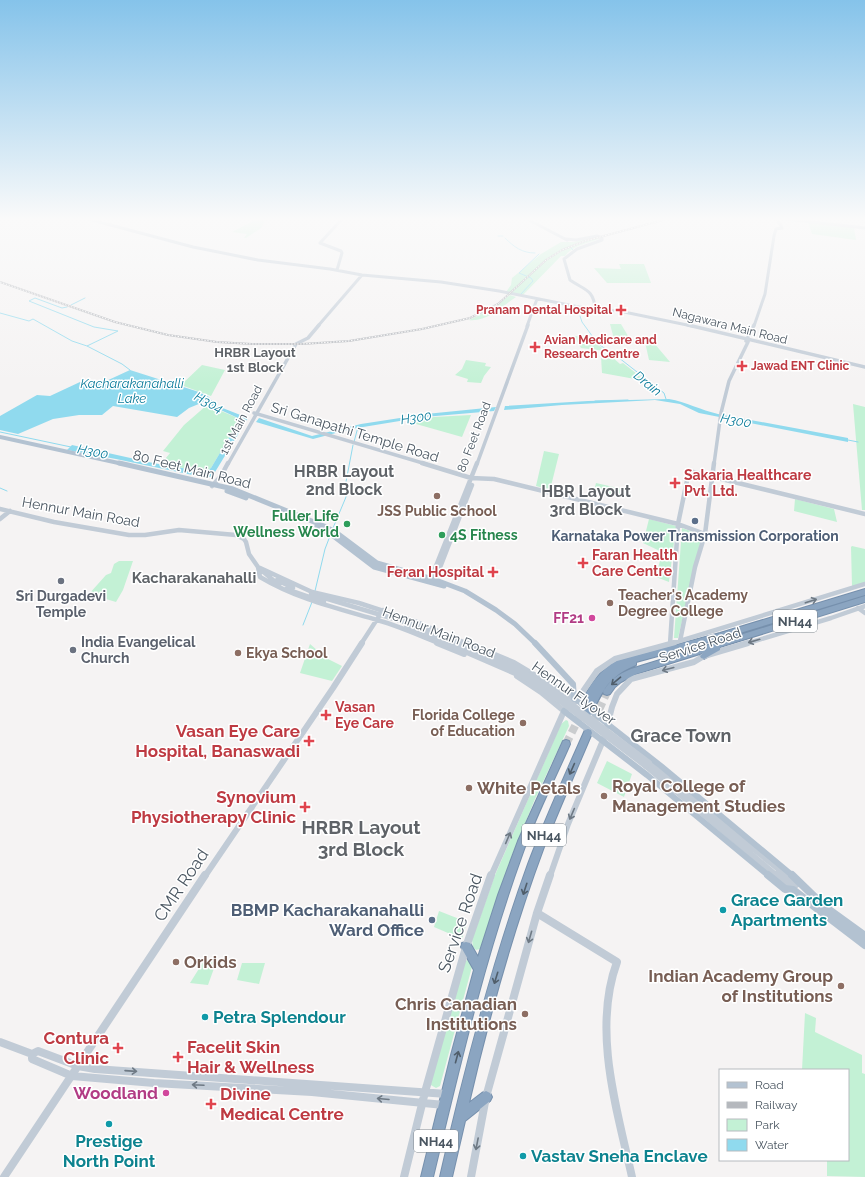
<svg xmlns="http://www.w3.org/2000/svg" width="865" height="1177" viewBox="0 0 865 1177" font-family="Raleway,sans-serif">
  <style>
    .green { fill: #c3f1d5 }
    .water { fill: #90daee }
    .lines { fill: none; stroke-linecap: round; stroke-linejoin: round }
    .stream { stroke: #90daee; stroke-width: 1 }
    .highway-tunnel { stroke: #caccce; stroke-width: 8; stroke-dasharray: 8 4.5; stroke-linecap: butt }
    .highway-casing { stroke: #7690ad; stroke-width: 2 }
    .secondary-far4 { stroke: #c1cbd6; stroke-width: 3 }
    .secondary-far3 { stroke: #c1cbd6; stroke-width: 3.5 }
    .secondary-far2 { stroke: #c1cbd6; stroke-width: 4.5 }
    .secondary-far1 { stroke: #c1cbd6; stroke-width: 6 }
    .secondary { stroke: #c1cbd6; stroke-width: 8 }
    .primary-far3 { stroke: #b3c2d1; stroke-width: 4 }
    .primary-far2 { stroke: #b3c2d1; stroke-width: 5 }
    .primary-far1 { stroke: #b3c2d1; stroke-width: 6 }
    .primary { stroke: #b3c2d1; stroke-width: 8 }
    .highway { fill: #8ba5c1; fill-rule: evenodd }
    .rail-casing { stroke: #b5b8bd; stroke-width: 2 }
    .rail { stroke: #fff; stroke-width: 1; stroke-dasharray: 1.5; stroke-linecap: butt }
    .secondary-bridge-far1 { stroke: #c1cbd6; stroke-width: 4.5 }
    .secondary-bridge { stroke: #c1cbd6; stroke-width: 6 }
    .oneway { stroke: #6e7984 }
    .oneway2 { stroke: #505e6b }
    .health-dot { fill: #e0444e; stroke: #fff; stroke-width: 1.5 }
    .education-dot { fill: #8d6e63; stroke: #fff; stroke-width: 1.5 }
    .service-dot { fill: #5c6f8a; stroke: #fff; stroke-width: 1.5 }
    .leisure-dot { fill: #2e9e5b; stroke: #fff; stroke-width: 1.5 }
    .worship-dot { fill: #6b7280; stroke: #fff; stroke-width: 1.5 }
    .hotel-dot { fill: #d1479c; stroke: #fff; stroke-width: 1.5 }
    .culture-dot { fill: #0f9aa8; stroke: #fff; stroke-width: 1.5 }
    .labels { text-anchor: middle; stroke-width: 3; stroke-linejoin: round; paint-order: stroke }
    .far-health-label { font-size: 12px; font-weight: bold; fill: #be3a42; stroke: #fff; text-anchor: start }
    .far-street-label { font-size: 12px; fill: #4a5661; stroke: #fff }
    .far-quarter-label { font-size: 13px; font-weight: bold; fill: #5f6368; stroke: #fff }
    .far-water-label { font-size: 13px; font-style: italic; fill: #0c7c9b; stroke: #fff }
    .shield { fill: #fff; stroke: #808990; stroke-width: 1 }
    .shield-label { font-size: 13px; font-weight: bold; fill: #4a5661 }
    .street-label { font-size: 14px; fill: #4a5661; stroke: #fff }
    .health-label { font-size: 14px; font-weight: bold; fill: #be3a42; stroke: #fff; text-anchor: start }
    .education-label { font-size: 14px; font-weight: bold; fill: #785e54; stroke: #fff; text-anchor: start }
    .leisure-label { font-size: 14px; font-weight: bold; fill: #27864d; stroke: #fff; text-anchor: end }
    .service-label { font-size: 14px; font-weight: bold; fill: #4e5e75; stroke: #fff }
    .worship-label { font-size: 14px; font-weight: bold; fill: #5b616d; stroke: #fff }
    .hotel-label { font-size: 14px; font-weight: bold; fill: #b23c85; stroke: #fff; text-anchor: end }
    .neighbourhood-label { font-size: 15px; font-weight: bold; fill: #5f6368; stroke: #fff }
    .quarter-label { font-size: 16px; font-weight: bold; fill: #5f6368; stroke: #fff }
    .near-health-label { font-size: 17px; font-weight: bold; fill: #be3a42; stroke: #fff; text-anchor: end }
    .near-education-label { font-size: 17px; font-weight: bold; fill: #785e54; stroke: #fff; text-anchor: start }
    .near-street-label { font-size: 17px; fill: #4a5661; stroke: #fff }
    .near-culture-label { font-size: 17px; font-weight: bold; fill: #0d838f; stroke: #fff; text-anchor: start }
    .near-service-label { font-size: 17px; font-weight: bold; fill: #4e5e75; stroke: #fff; text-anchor: end }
    .near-hotel-label { font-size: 17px; font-weight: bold; fill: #b23c85; stroke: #fff; text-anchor: end }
    .near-neighbourhood-label { font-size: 18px; font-weight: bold; fill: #5f6368; stroke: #fff }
    .near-quarter-label { font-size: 19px; font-weight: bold; fill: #5f6368; stroke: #fff }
  </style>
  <rect width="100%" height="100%" fill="#f5f3f3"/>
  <!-- green -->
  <path class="green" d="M 257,219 L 266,219 L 261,228 L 246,238 L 244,238 L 247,234 L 232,232 Z
    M 808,222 L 854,228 L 856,240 L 812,234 Z
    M 595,237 L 599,239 C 588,243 572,246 565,256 L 561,256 L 522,296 L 506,292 L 511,285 L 512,278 L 541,254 L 561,242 L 574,242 Z
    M 619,264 L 644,264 L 651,283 L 607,283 L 594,268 L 621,269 Z
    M 510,295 L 516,297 C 502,306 487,322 469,320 L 488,311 Z
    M 610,324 L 621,324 L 631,341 L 614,339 Z
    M 574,336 L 591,336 L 597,344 L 606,351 L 581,348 Z
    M 645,342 L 654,343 L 670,362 L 649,360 Z
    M 611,356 L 620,364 L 623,363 L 646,381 L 602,373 L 601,357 Z
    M 466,360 L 486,363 L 485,366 L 491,367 L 484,376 L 481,383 L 467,382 L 468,379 L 455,375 L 462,369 Z
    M 202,365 L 225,370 L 211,396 L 181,385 Z
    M 853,404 L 865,407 L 865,510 L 862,510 Z
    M 207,405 L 240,419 L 211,468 L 205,472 L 161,464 L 170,453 L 163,451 L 184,425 Z
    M 471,415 L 462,437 L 409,422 L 434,417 Z
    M 544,451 L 559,454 L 550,490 L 536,486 Z
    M 596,483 L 622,489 L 621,497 L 594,491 Z
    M 795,499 L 834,509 L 837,522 L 794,511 Z
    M 649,519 L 676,526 L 669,582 L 656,577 L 662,552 L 643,543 Z
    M 682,528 L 702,535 L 678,638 L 674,638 Z
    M 852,546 L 865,549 L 865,583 L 852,586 L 851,547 Z
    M 119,561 L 133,561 L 123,590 L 116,602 L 89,594 L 106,575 L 111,573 L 114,564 Z
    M 310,644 L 326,658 L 342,666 L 332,681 L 300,673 Z
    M 566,720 L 568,721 L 569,726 L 535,799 L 512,855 L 480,949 L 476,950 L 473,947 L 472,940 L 495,875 L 561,724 Z
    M 607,761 L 632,774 L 624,797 L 597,783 Z
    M 439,911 L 467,922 L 462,939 L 434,927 Z
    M 205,959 L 217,960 L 208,985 L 190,983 Z
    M 467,960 L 473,963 L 440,1086 L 436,1088 L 429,1084 L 464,963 Z
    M 242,963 L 265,963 L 259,984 L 237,980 Z
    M 805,1013 L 816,1018 L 815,1032 L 862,1055 L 862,1073 L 865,1074 L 865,1177 L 827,1176 L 827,1160 L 848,1160 L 848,1070 L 802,1070 Z"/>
  <!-- water -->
  <path class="water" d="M 130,370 L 199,392 L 209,397 L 215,405 L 248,418 L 212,477 L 202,477 L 116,459 L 67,450 L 72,445 L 153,463 L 205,472 L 211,468 L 240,419 L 210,405 L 206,401 L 189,408 L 177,417 L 113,406 L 102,415 L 79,415 L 53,419 L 18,434 L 0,430 L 0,416 L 37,395 L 50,396 L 80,382 L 104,382 Z
    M 669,399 C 686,402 701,410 718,414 L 848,438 L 848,442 L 699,413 L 680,404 L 655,400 L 562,405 L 504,410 L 505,406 L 588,401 Z
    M 496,407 L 494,411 L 424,417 L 351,429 L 313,439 L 256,422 L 259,418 L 312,436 L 361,424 L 426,414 Z"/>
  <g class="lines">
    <!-- stream -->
    <path class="stream" d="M 498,236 L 503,236
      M 505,238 C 514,247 522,253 535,253
      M 570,247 L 574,251
      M 521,294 L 533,281 L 531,278 L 519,273 L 539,254
      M 71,305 L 85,298
      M 67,307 L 62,308 L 35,298 L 29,301 L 94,327 L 118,331 L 87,346 L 122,364 L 130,370
      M 0,313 L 29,321 L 33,319 L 72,341 L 87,346
      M 580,316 L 582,322 L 598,344 L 614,354 L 664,393 L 666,399
      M 595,401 L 628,400
      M 0,432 L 71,447
      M 848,440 L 858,442
      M 354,442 L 358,427
      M 0,488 L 7,491
      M 333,528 L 346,497 L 345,487 L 353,445
      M 315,591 L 325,549 L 330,536
      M 303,625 L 312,602"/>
    <!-- highway-tunnel -->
    <path class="highway-tunnel" d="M 594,721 L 607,692
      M 566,744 L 580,716"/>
    <defs>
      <path id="highway" d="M 865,589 L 865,595 L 720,639 L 636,662 L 636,665 C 611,675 603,689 592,713 L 589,714 L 586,713 L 585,710 L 587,705 L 583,705 L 582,702 C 590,684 600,670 617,661 L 720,633 Z
        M 865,596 L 865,602 L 720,647 L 720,650 L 704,659 L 701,658 L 700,656 L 703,653 L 636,674 L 621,682 L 615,687 L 610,694 L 607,695 L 604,694 L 603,692 C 609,680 619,674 631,669 Z
        M 588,729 L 591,730 L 592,733 C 576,771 559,809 544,847 C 513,930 489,1016 469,1103 L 482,1093 L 486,1091 L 490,1093 L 492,1097 L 490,1101 L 465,1121 L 452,1177 L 440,1177 C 464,1071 491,966 528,864 C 545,819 565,775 585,730 Z
        M 566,740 L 569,741 L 570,744 C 554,781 535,817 522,855 C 484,960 459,1069 433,1177 L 421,1177 L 451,1055 L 474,970 L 461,947 L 462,943 L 466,942 L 470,943 L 478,957 L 498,895 L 518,841 L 563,741 Z"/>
    </defs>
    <!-- highway casing -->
    <use href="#highway" class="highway-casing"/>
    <!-- secondary-far4 -->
    <path class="secondary-far4" d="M 88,219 L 193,247 L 258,260 L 330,269 L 362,275 L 441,282 L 499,291 L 579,307 L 624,312 L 692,326
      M 527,219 L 567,240
      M 785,219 L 865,228
      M 566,239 L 576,240 L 597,236 L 602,238 L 602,240 L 577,249 L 564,259 L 570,280 C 584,290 594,289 595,309
      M 337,270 L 342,253 L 341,251 L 320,243 L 342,219
      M 318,326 L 362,275
      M 527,326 L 537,299
      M 754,326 L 765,294 L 774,236 L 776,229 L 782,228 L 777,219"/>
    <!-- secondary-far3 -->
    <path class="secondary-far3" d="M 688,325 L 865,367
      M 746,341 L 754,325
      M 254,413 L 426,464
      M 228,464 L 296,344 L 308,338 L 319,325
      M 477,464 L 528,325
      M 714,464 L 721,413 L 729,381 L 748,342"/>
    <!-- secondary-far2 -->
    <path class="secondary-far2" d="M 422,463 L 471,478 L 494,479 L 678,524 L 705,534
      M 212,486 L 221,476 L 228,463
      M 0,509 L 54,522 L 129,535 L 145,535 L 179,530 L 236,535 L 244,539 L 246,542 L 249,554 L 258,567 L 260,577 C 297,599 336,608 377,620 C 399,626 419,635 440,644
      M 0,519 L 10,511
      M 258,567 L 312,592 L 359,603 L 417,622 L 468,644
      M 260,569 L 279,585
      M 277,580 L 293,588
      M 430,581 L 477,463
      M 434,583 L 472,485
      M 286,589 L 309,597
      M 858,608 L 865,613
      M 680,641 L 695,567 L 705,534 L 714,463
      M 361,644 L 383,610
      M 670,644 L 678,524 L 689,471 L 865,514
      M 670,644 L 865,584
      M 745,644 L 831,618 L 865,606"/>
    <!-- secondary-far1 -->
    <path class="secondary-far1" d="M 437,643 L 464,654
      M 466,643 L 514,663 L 576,700
      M 517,676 L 541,692 L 564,711
      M 607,727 L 612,707 L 617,694 L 631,679 L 694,662 L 704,656 L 748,643
      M 649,763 L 787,876
      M 646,766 L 777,876
      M 205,876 L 333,688 L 362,643
      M 491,876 L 564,711 L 577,700 L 597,671 L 615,659 L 674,643
      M 550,876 L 568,824 L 604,738"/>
    <!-- secondary -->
    <path class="secondary" d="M 776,875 L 792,889
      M 785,875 L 796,884
      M 537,913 L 617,962 C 592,1030 617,1110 632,1177
      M 0,1042 L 32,1054
      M 32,1054 L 32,1059 L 72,1076 L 154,1083 L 312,1092 L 444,1105
      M 32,1054 L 38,1051 L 78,1066 L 95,1069 L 447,1094
      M 4,1177 L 205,875
      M 404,1177 L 425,1092 L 466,947 L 491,875
      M 471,1177 L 486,1097 L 537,913 L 550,875"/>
    <!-- primary-far3 -->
    <path class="primary-far3" d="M 0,437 L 123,464"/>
    <!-- primary-far2 -->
    <path class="primary-far2" d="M 119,463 L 233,489 L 324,526 L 337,533 L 377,563 L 436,580 L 465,591 L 496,610 L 515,624 L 536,644
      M 227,491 L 246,498
      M 317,526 L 332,535 L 374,567 L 444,586"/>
    <!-- primary-far1 -->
    <path class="primary-far1" d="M 535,643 L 573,684 L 574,699
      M 577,700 L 661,766 L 793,876
      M 564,711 L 647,775 L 769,876"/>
    <!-- primary -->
    <path class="primary" d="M 768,875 L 785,889 L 793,890 L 865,945
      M 792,875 L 825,907 L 865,936"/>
    <!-- highway -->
    <use href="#highway" class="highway"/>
    <defs>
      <path id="rail" d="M 0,282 L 115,322 L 168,335 L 217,342 L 252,344 L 302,344 L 349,341 L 422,329 L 470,318 L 498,304 L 546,260 L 562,250 L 585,241 L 667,219"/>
    </defs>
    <!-- rail casing -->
    <use href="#rail" class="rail-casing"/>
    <!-- rail -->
    <use href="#rail" class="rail"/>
    <!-- secondary-bridge-far1 -->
    <path class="secondary-bridge-far1" d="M 311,594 L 411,624 L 459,644
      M 309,597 L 324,602
      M 406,626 L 448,644"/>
    <!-- secondary-bridge -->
    <path class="secondary-bridge" d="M 446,643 L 529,679 L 554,696 L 646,766
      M 456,643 L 512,666 L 555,692 L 649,763"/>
  </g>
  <!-- one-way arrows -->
  <defs><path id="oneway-shaft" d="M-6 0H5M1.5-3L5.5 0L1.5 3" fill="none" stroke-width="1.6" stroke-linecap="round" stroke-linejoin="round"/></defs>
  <g class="oneway">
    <use href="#oneway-shaft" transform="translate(811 601) rotate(-18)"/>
    <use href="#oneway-shaft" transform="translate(754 641) rotate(164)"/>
    <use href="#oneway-shaft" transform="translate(668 669) rotate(165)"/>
    <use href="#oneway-shaft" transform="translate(572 814) rotate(113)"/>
    <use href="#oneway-shaft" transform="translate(508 838) rotate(-67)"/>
    <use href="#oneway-shaft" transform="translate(530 937) rotate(106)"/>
    <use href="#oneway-shaft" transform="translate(131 1071) rotate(4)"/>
    <use href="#oneway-shaft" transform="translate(198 1085) rotate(-177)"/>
    <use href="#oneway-shaft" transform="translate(383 1099) rotate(-175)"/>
    <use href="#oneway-shaft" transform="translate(477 1144) rotate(101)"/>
  </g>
  <g class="oneway2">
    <use href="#oneway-shaft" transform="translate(616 681) rotate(140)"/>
    <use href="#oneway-shaft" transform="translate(572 769) rotate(114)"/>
    <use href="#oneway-shaft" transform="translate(525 889) rotate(108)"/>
    <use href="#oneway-shaft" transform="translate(496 978) rotate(107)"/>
    <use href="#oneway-shaft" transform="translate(457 1057) rotate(-75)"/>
  </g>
  <!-- sky -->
  <linearGradient id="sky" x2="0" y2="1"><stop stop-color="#85c3ea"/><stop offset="0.57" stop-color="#fafafa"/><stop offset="1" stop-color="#fafafa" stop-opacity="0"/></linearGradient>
  <rect width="865" height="384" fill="url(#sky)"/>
  <!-- markers -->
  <g class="health-dot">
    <path d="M619 304h4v4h4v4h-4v4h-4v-4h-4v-4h4z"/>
    <path d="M533 341h4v4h4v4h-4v4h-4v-4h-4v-4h4z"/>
    <path d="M740 360h4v4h4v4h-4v4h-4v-4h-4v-4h4z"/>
    <path d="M673 477h4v4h4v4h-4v4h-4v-4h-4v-4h4z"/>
    <path d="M581 557h4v4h4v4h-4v4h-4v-4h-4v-4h4z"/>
    <path d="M491 566h4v4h4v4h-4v4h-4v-4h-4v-4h4z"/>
    <path d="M324 709h4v4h4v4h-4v4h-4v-4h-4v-4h4z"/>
    <path d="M307 735h4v4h4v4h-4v4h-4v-4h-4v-4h4z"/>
    <path d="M303 801h4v4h4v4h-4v4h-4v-4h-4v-4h4z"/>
    <path d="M116 1042h4v4h4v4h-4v4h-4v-4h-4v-4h4z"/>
    <path d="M176 1051h4v4h4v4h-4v4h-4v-4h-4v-4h4z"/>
    <path d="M209 1098h4v4h4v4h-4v4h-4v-4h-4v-4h4z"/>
  </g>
  <g class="education-dot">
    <circle cx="437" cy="496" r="4"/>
    <circle cx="610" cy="603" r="4"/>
    <circle cx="238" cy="653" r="4"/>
    <circle cx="523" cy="723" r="4"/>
    <circle cx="469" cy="788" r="4"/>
    <circle cx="604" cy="796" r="4"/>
    <circle cx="176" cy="962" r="4"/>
    <circle cx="841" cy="986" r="4"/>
    <circle cx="525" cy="1014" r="4"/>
  </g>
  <g class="service-dot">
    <circle cx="695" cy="521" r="4"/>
    <circle cx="432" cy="920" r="4"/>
  </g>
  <g class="leisure-dot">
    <circle cx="347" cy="524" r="4"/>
    <circle cx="442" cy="535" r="4"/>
  </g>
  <g class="worship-dot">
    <circle cx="61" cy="581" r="4"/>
    <circle cx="73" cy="650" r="4"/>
  </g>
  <g class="hotel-dot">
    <circle cx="592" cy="618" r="4"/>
    <circle cx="166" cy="1093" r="4"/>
  </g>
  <g class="culture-dot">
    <circle cx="723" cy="910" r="4"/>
    <circle cx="205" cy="1017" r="4"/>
    <circle cx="109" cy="1124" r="4"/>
    <circle cx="523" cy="1156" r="4"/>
  </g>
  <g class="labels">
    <!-- far-health labels -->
    <g class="far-health-label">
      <text x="612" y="314" text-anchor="end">Pranam Dental Hospital</text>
      <text x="544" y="344">Avian Medicare and<tspan x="544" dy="14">Research Centre</tspan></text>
      <text x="751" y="370">Jawad ENT Clinic</text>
    </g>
    <!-- far-street labels -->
    <g class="far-street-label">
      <text transform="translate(730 326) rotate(14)" y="4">Nagawara Main Road</text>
      <text transform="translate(241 420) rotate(-62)" y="4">1st Main Road</text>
      <text transform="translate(474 437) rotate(-69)" y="4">80 Feet Road</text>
    </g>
    <!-- far-quarter labels -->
    <g class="far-quarter-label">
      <text x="255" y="357">HRBR Layout<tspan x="255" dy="15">1st Block</tspan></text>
    </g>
    <!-- far-water labels -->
    <g class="far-water-label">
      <text x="132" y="388">Kacharakanahalli<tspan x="132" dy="15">Lake</tspan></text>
      <text transform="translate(648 383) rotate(39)" y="5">Drain</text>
      <text transform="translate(209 402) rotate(28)" y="5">H304</text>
      <text transform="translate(416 417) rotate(-8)" y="5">H300</text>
      <text transform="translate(736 420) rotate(10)" y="5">H300</text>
      <text transform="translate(93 451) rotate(11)" y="5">H300</text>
    </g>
    <!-- shield labels -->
    <g class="shield">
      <rect x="773" y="610" width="44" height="22" rx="3"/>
      <rect x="522" y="824" width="44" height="22" rx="3"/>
      <rect x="414" y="1130" width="44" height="22" rx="3"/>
    </g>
    <g class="shield-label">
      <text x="795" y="626">NH44</text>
      <text x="544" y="840">NH44</text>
      <text x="436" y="1146">NH44</text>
    </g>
    <!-- street labels -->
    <g class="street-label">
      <text transform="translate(355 432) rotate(17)" y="5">Sri Ganapathi Temple Road</text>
      <text transform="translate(192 469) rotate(14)" y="5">80 Feet Main Road</text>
      <text transform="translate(81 512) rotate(10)" y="5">Hennur Main Road</text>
      <text transform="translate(439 632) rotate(21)" y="5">Hennur Main Road</text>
      <text transform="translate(700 645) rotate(-18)" y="5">Service Road</text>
      <text transform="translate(574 693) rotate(35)" y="5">Hennur Flyover</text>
    </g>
    <!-- health labels -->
    <g class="health-label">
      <text x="684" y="480">Sakaria Healthcare<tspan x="684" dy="16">Pvt. Ltd.</tspan></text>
      <text x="592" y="560">Faran Health<tspan x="592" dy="16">Care Centre</tspan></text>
      <text x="484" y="577" text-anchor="end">Feran Hospital</text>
      <text x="335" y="712">Vasan<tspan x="335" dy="16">Eye Care</tspan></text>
    </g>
    <!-- education labels -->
    <g class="education-label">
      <text x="437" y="516" text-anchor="middle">JSS Public School</text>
      <text x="618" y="600">Teacher's Academy<tspan x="618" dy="16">Degree College</tspan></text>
      <text x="246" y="658">Ekya School</text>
      <text x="515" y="720" text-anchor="end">Florida College<tspan x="515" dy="16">of Education</tspan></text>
    </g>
    <!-- leisure labels -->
    <g class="leisure-label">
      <text x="339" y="521">Fuller Life<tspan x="339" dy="16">Wellness World</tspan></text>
      <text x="450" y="540" text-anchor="start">4S Fitness</text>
    </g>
    <!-- service labels -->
    <g class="service-label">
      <text x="695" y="541">Karnataka Power Transmission Corporation</text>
    </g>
    <!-- worship labels -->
    <g class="worship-label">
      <text x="61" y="601">Sri Durgadevi<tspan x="61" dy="16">Temple</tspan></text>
      <text x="81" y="647" text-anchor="start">India Evangelical<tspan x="81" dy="16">Church</tspan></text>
    </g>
    <!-- hotel labels -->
    <g class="hotel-label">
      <text x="584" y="623">FF21</text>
    </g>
    <!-- neighbourhood labels -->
    <g class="neighbourhood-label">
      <text x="194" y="583">Kacharakanahalli</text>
    </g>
    <!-- quarter labels -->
    <g class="quarter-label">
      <text x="344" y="477">HRBR Layout<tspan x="344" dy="18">2nd Block</tspan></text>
      <text x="586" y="497">HBR Layout<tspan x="586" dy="18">3rd Block</tspan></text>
    </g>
    <!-- near-health labels -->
    <g class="near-health-label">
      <text x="300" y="737">Vasan Eye Care<tspan x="300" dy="20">Hospital, Banaswadi</tspan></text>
      <text x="296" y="803">Synovium<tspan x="296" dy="20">Physiotherapy Clinic</tspan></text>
      <text x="109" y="1044">Contura<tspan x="109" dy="20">Clinic</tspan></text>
      <text x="187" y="1053" text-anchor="start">Facelit Skin<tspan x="187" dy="20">Hair &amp; Wellness</tspan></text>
      <text x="220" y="1100" text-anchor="start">Divine<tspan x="220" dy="20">Medical Centre</tspan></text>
    </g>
    <!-- near-education labels -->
    <g class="near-education-label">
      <text x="612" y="792">Royal College of<tspan x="612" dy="20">Management Studies</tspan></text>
      <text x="477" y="794">White Petals</text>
      <text x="184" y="968">Orkids</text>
      <text x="833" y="982" text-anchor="end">Indian Academy Group<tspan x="833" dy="20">of Institutions</tspan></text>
      <text x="517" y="1010" text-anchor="end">Chris Canadian<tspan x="517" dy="20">Institutions</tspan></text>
    </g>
    <!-- near-street labels -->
    <g class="near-street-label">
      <text transform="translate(181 885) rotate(-56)" y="6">CMR Road</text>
      <text transform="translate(460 923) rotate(-71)" y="6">Service Road</text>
    </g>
    <!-- near-culture labels -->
    <g class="near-culture-label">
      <text x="731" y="906">Grace Garden<tspan x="731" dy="20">Apartments</tspan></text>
      <text x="213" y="1023">Petra Splendour</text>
      <text x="109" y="1147" text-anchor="middle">Prestige<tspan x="109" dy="20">North Point</tspan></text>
      <text x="531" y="1162">Vastav Sneha Enclave</text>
    </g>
    <!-- near-service labels -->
    <g class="near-service-label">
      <text x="424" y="916">BBMP Kacharakanahalli<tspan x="424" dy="20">Ward Office</tspan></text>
    </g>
    <!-- near-hotel labels -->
    <g class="near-hotel-label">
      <text x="158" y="1099">Woodland</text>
    </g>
    <!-- near-neighbourhood labels -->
    <g class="near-neighbourhood-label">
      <text x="681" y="742">Grace Town</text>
    </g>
    <!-- near-quarter labels -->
    <g class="near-quarter-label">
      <text x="361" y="834">HRBR Layout<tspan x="361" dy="22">3rd Block</tspan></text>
    </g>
  </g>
  <!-- legend -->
  <rect x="719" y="1069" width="130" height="92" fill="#ffffff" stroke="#b7bbc0"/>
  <rect x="727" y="1082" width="20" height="6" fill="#b3c2d1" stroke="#b7bbc0"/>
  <text x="755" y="1089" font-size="12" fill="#4a5661">Road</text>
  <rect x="727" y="1102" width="20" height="6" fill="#b5b8bd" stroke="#b7bbc0"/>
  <text x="755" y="1109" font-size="12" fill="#4a5661">Railway</text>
  <rect x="727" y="1119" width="20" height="12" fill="#c3f1d5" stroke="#b7bbc0"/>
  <text x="755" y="1129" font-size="12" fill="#4a5661">Park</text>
  <rect x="727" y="1139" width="20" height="12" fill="#90daee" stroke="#b7bbc0"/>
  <text x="755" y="1149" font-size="12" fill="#4a5661">Water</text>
</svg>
